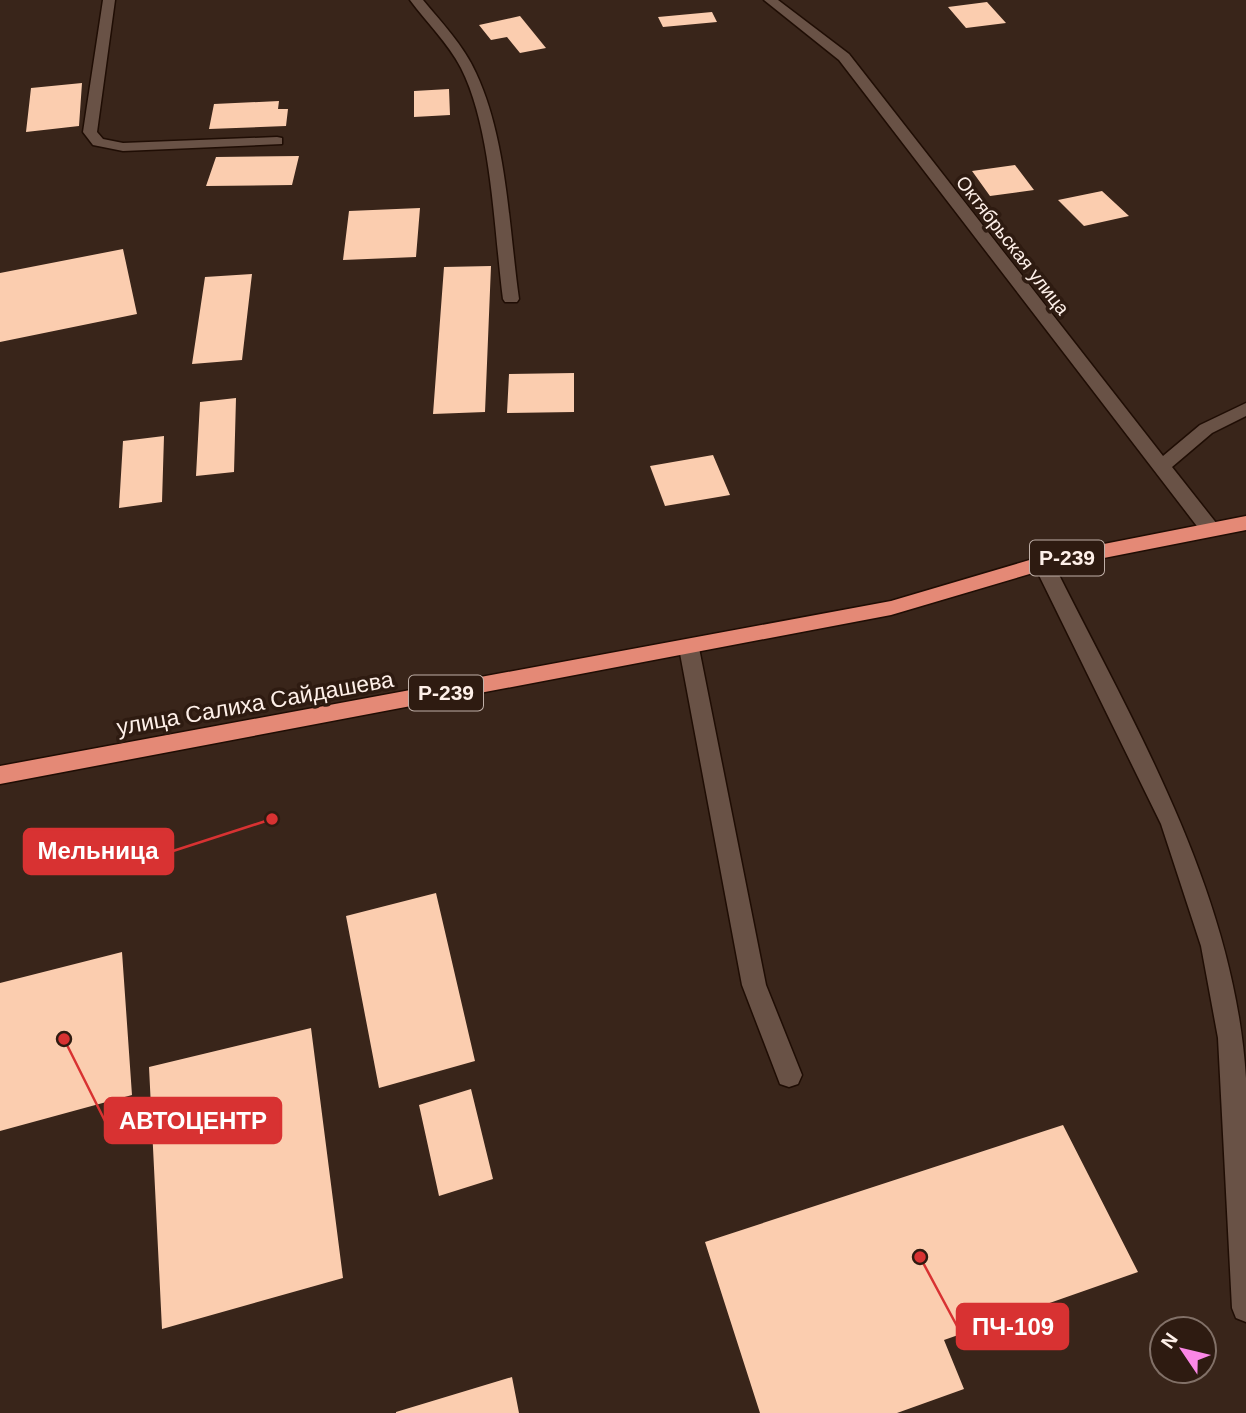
<svg xmlns="http://www.w3.org/2000/svg" width="1246" height="1413" viewBox="0 0 1246 1413" font-family="Helvetica,sans-serif">
  <style>
    .building { fill: #fbcdaf }
    .lines { fill: none; stroke-linecap: round; stroke-linejoin: round }
    .minor-casing { stroke: #1f0d04; stroke-width: 3 }
    .highway-casing { stroke: #1f0d04; stroke-width: 3 }
    .minor { fill: #695246; fill-rule: evenodd }
    .highway { fill: #e48976; fill-rule: evenodd }
    .labels { text-anchor: middle; stroke-width: 7; stroke-linejoin: round; paint-order: stroke }
    .far-street-label { font-size: 19px; fill: #fef0e9; stroke: #2e1b11 }
    .shield { fill: #2e1b11; stroke: #c0b0a8; stroke-width: 2 }
    .shield-label { font-size: 21px; font-weight: bold; fill: #fef0e9 }
    .street-label { font-size: 23px; fill: #fef0e9; stroke: #2e1b11 }
    .leader { fill: none; stroke: #d83232; stroke-width: 2.5 }
    .callout-dot { fill: #d83232; stroke: #2e1b11; stroke-width: 2.5 }
    .callout { fill: #d83232; stroke: #d83232; stroke-width: 2.5 }
    .callout-label { font-size: 24px; text-anchor: middle; font-weight: bold; fill: #fff }
  </style>
  <rect width="100%" height="100%" fill="#39251a"/>
  <!-- building -->
  <path class="building" d="M 987,2 L 1006,23 L 966,28 L 948,7 Z
    M 712,12 L 717,22 L 663,27 L 658,17 Z
    M 520,16 L 546,48 L 520,53 L 507,37 L 491,40 L 479,25 Z
    M 82,83 L 79,126 L 26,132 L 31,88 Z
    M 449,89 L 450,115 L 414,117 L 414,91 Z
    M 279,101 L 278,109 L 288,109 L 286,126 L 209,129 L 214,104 Z
    M 299,156 L 292,185 L 206,186 L 216,157 Z
    M 1015,165 L 1034,190 L 990,196 L 972,171 Z
    M 1102,191 L 1129,216 L 1084,226 L 1058,200 Z
    M 420,208 L 416,257 L 343,260 L 349,211 Z
    M 123,249 L 137,314 L 0,342 L 0,273 Z
    M 491,266 L 485,412 L 433,414 L 444,267 Z
    M 252,274 L 242,360 L 192,364 L 205,277 Z
    M 574,373 L 574,412 L 507,413 L 509,374 Z
    M 236,398 L 234,472 L 196,476 L 200,402 Z
    M 164,436 L 162,502 L 119,508 L 123,441 Z
    M 713,455 L 730,495 L 665,506 L 650,466 Z
    M 436,893 L 475,1061 L 379,1088 L 346,916 Z
    M 122,952 L 132,1095 L 0,1131 L 0,983 Z
    M 311,1028 L 343,1278 L 162,1329 L 149,1067 Z
    M 471,1089 L 493,1179 L 439,1196 L 419,1105 Z
    M 1063,1125 L 1138,1272 L 944,1340 L 964,1389 L 897,1413 L 760,1413 L 705,1242 Z
    M 512,1377 L 519,1413 L 396,1413 L 396,1412 Z"/>
  <g class="lines">
    <defs>
      <path id="minor" d="M 103,0 L 115,0 L 97,132 L 103,139 L 123,143 L 277,137 L 282,138 L 282,144 L 123,151 L 93,145 L 83,132 Z
        M 410,0 L 423,0 C 442,23 464,46 476,73 C 507,139 509,228 519,299 L 517,302 L 505,302 L 503,299 C 494,231 492,129 461,68 C 448,43 427,23 410,0 Z
        M 764,0 L 778,0 L 849,54 L 1163,456 L 1200,425 L 1246,403 L 1246,416 L 1212,433 L 1172,467 L 1217,524 L 1219,529 L 1217,534 L 1203,534 L 839,60 Z
        M 1043,556 L 1050,558 L 1053,563 C 1135,727 1234,891 1246,1078 L 1246,1322 L 1236,1318 L 1232,1308 L 1218,1038 L 1201,946 L 1161,824 L 1033,563 L 1036,558 Z
        M 689,640 L 696,642 L 699,648 L 766,985 L 802,1075 L 798,1084 L 789,1087 L 780,1084 L 742,985 L 679,648 L 682,642 Z"/>
      <path id="highway" d="M 1246,516 L 1246,530 L 1043,570 L 891,615 L 0,784 L 0,766 L 891,601 L 1043,556 Z"/>
    </defs>
    <!-- minor casing -->
    <use href="#minor" class="minor-casing"/>
    <!-- highway casing -->
    <use href="#highway" class="highway-casing"/>
    <!-- minor -->
    <use href="#minor" class="minor"/>
    <!-- highway -->
    <use href="#highway" class="highway"/>
  </g>
  <g class="labels">
    <!-- far-street labels -->
    <g class="far-street-label">
      <text transform="translate(1013 245) rotate(52)" y="7">Октябрьская улица</text>
    </g>
    <!-- shield labels -->
    <g class="shield">
      <rect x="1030" y="540.5" width="74" height="35" rx="5"/>
      <rect x="409" y="675.5" width="74" height="35" rx="5"/>
    </g>
    <g class="shield-label">
      <text x="1067" y="565">Р-239</text>
      <text x="446" y="700">Р-239</text>
    </g>
    <!-- street labels -->
    <g class="street-label">
      <text transform="translate(255 703) rotate(-10)" y="8">улица Салиха Сайдашева</text>
    </g>
  </g>
  <!-- callouts -->
  <path class="leader" d="M272 819L173 851M64 1039L105 1121M920 1257L957 1326"/>
  <g class="callout-dot">
    <circle cx="272" cy="819" r="7"/>
    <circle cx="64" cy="1039" r="7"/>
    <circle cx="920" cy="1257" r="7"/>
  </g>
  <g class="callout">
    <rect x="24" y="829" width="149" height="45" rx="7"/>
    <rect x="105" y="1098" width="176" height="45" rx="7"/>
    <rect x="957" y="1304" width="111" height="45" rx="7"/>
  </g>
  <g class="callout-label">
    <text x="98" y="859">Мельница</text>
    <text x="193" y="1129">АВТОЦЕНТР</text>
    <text x="1013" y="1335">ПЧ-109</text>
  </g>
  <!-- north arrow -->
  <g transform="translate(1183 1350) rotate(305)"><circle r="33" fill="#2e1b11" stroke="#817067" stroke-width="2"/>
  <path d="M0-5L12 26L0 18L-12 26Z" fill="#fb87e6"/>
  <text y="-10" font-size="19" font-weight="bold" text-anchor="middle" fill="#fef0e9">N</text>
  </g>
</svg>
